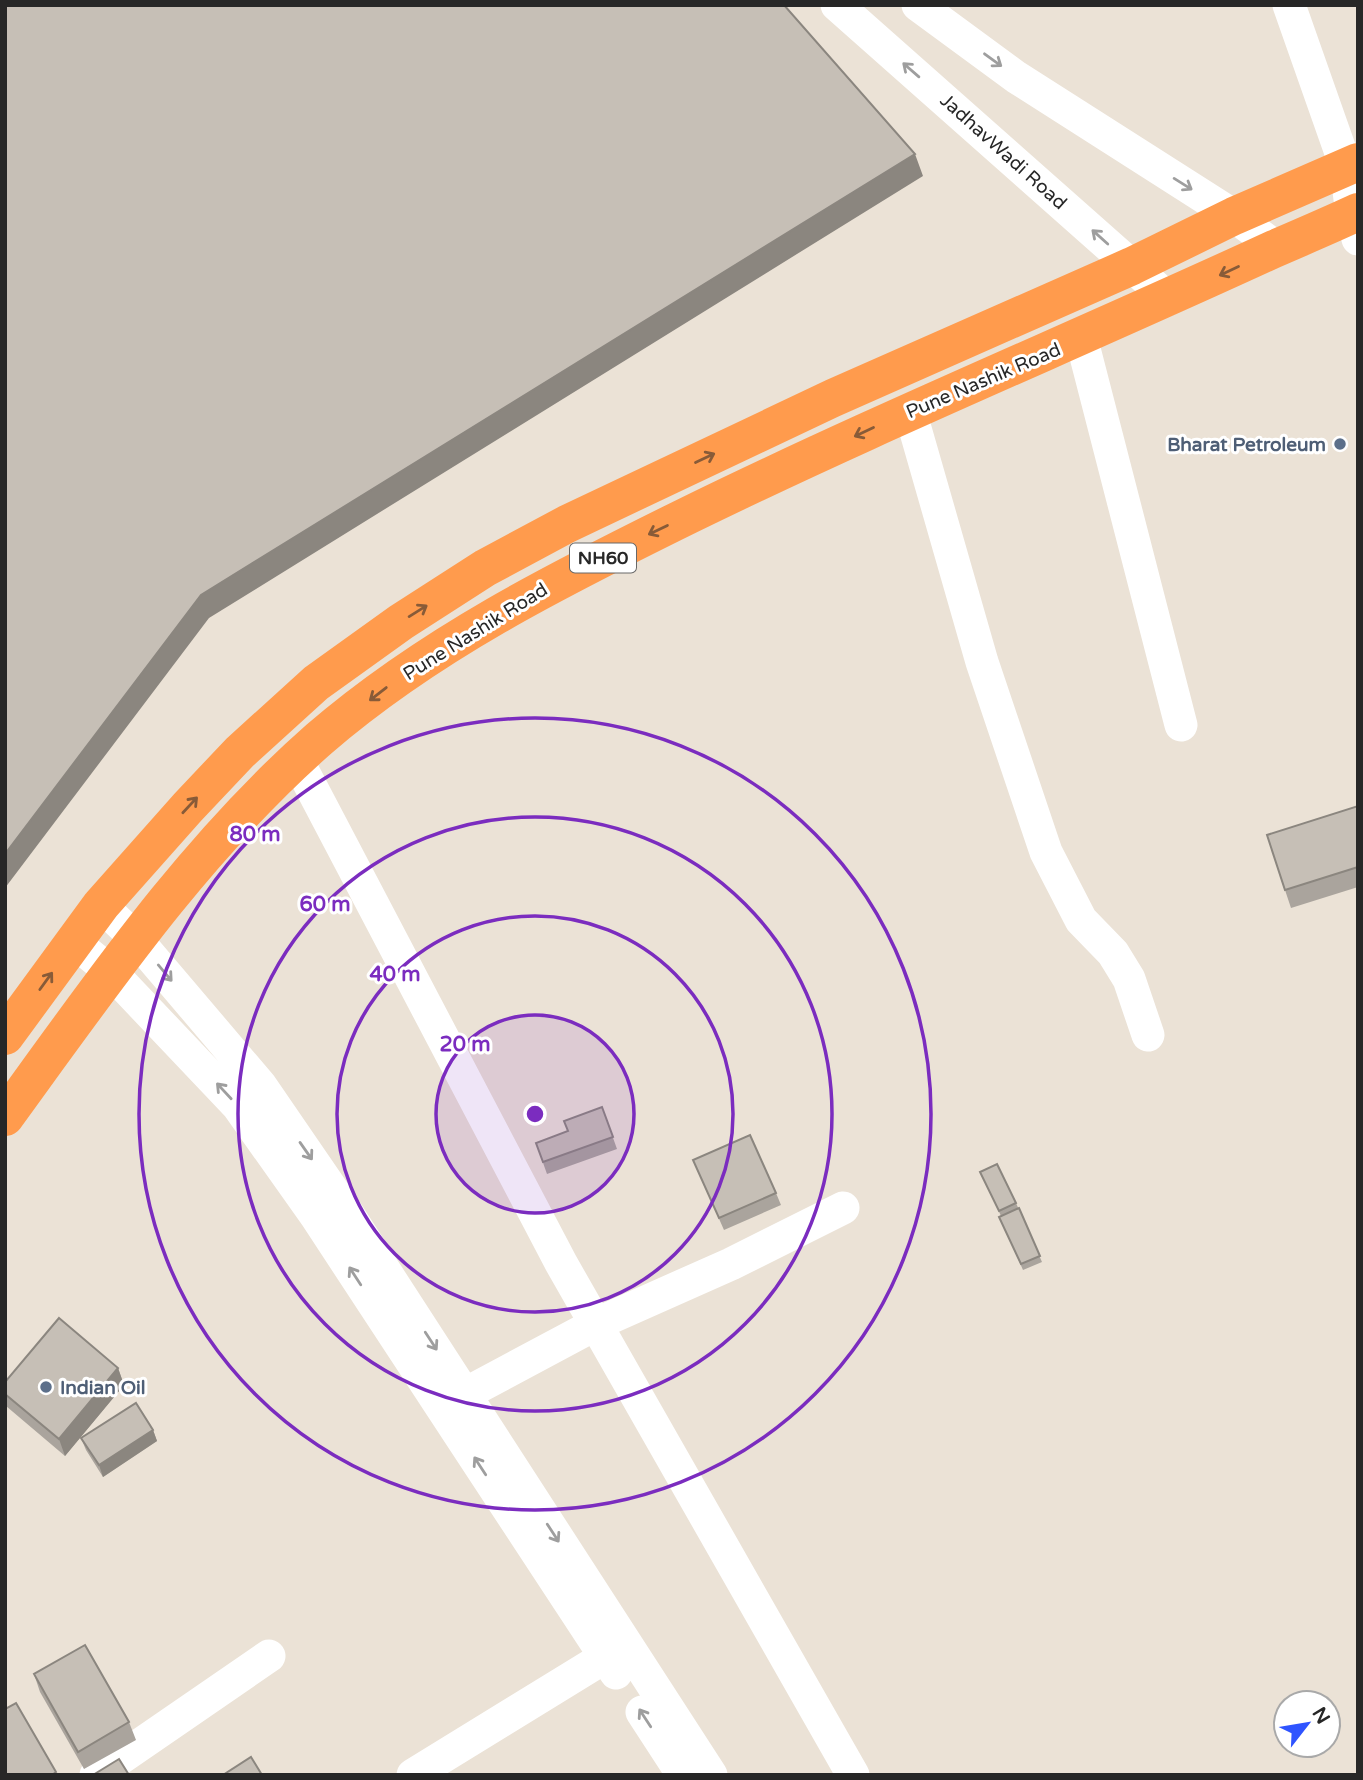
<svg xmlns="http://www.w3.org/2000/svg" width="1363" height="1780" viewBox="0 0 1363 1780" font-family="'Varela Round',sans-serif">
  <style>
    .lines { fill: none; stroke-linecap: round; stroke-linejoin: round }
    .minor { stroke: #fff; stroke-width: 33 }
    .highway { stroke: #ff9b4d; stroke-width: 38 }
    .wall { fill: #aaa49d }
    .shaded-wall { fill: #8b867f }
    .building { fill: #c6bfb6; stroke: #8b867f; stroke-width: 2 }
    .oneway { stroke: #9e9e9e }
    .oneway2 { stroke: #885b38 }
    .ring { fill: none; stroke: #7b2cbf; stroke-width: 3.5 }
    .service-dot { fill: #5c6f8a; stroke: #fff; stroke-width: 2.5 }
    .labels { text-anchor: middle; stroke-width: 6; stroke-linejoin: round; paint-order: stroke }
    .shield { fill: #fff; stroke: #686868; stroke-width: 2 }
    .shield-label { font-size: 18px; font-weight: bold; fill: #272727 }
    .street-label { font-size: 19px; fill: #272727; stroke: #fff }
    .service-label { font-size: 19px; font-weight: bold; fill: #4e5e75; stroke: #fff; text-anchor: end }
    .centre { fill: #7b2cbf; stroke: #fff; stroke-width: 3.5 }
    .ring-label { font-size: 21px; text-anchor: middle; font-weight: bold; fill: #7b2cbf; stroke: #fff; stroke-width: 6; stroke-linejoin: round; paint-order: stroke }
  </style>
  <rect width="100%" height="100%" fill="#ebe2d6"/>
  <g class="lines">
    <!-- minor -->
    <path class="minor" d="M 837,5 L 1169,299
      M 918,5 L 1016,77 L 1234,216 L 1277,248
      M 1289,5 L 1346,167 L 1352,215 L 1358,239
      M 1081,337 L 1181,725
      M 910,411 L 982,662 L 1046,852 L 1081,920 L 1113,953 L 1129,979 L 1148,1035
      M 297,760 L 561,1263 L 853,1775
      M 101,905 L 136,939 L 261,1086 L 333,1191 L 711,1775
      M 74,942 L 111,972 L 238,1106 L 316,1216 L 616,1673
      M 465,1394 L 596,1324 L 731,1264 L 843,1208
      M 642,1712 L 683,1775
      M 96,1775 L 269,1656
      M 413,1775 L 623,1646"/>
    <!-- highway -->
    <path class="highway" d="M 5,1036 L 101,905 L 188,807 L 240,752 L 316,683 L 401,622 L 485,568 L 567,524 L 833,398 L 1132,266 L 1234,216 L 1358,162
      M 5,1117 C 101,985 195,848 319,739 C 429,644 559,579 689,515 C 881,421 1079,339 1274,249 C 1302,237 1330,225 1358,212"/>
  </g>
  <!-- wall -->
  <path class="wall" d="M 1358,806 L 1358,887 L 1291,908 L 1285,890 Z
    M 602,1107 L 617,1149 L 547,1174 L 536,1143 L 568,1131 Z
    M 693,1160 L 776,1193 L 781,1205 L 724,1230 Z
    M 980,1172 L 1016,1203 L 1042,1262 L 1023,1270 L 1002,1223 L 1001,1216 Z
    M 118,1368 L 124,1385 L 65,1456 L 6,1406 L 5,1405 L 5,1382 Z
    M 153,1430 L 157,1441 L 103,1477 L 86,1450 L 81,1438 Z
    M 34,1674 L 129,1722 L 136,1740 L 84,1769 L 40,1692 Z"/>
  <!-- shaded-wall -->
  <path class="shaded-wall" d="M 915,154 L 923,176 L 209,618 L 5,888 L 5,854 L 201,595 Z
    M 118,1368 L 124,1385 L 65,1456 L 59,1439 Z
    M 153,1430 L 157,1441 L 103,1477 L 99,1465 Z"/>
  <!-- building -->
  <path class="building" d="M 5,5 L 784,5 L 915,154 L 201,595 L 5,854 Z
    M 1358,806 L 1358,867 L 1285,890 L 1267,835 Z
    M 602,1107 L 613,1137 L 543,1162 L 536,1143 L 568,1131 L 564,1121 Z
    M 750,1135 L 776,1193 L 719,1218 L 693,1160 Z
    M 997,1164 L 1016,1203 L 999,1211 L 980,1172 Z
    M 1019,1208 L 1040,1256 L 1021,1264 L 999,1217 Z
    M 59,1318 L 118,1368 L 59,1439 L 5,1394 L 5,1382 Z
    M 136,1403 L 153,1430 L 99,1465 L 81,1438 Z
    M 85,1645 L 129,1722 L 78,1752 L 34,1674 Z
    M 16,1703 L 56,1772 L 52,1775 L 5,1775 L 5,1709 Z
    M 251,1757 L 262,1775 L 223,1775 Z
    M 119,1759 L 129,1775 L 93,1775 Z"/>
  <!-- one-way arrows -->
  <defs><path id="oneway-shaft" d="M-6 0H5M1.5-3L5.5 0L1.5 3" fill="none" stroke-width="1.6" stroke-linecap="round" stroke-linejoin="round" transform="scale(1.75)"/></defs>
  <g class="oneway">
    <use href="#oneway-shaft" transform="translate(993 60) rotate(36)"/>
    <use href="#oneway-shaft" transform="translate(911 70) rotate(-139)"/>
    <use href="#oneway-shaft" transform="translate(1183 184) rotate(32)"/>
    <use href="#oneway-shaft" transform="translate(1100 237) rotate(-138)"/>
    <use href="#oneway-shaft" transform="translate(165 973) rotate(50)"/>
    <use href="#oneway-shaft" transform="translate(224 1091) rotate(-133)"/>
    <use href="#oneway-shaft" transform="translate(306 1151) rotate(55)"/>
    <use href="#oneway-shaft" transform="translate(355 1276) rotate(-123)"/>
    <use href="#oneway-shaft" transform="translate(431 1341) rotate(57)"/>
    <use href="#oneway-shaft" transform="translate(480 1466) rotate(-123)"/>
    <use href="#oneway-shaft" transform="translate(553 1533) rotate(57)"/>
    <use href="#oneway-shaft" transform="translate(645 1718) rotate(-123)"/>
  </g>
  <g class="oneway2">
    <use href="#oneway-shaft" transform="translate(1229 271) rotate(155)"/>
    <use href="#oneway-shaft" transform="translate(864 432) rotate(155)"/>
    <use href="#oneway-shaft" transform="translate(705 458) rotate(-25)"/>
    <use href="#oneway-shaft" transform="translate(658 530) rotate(154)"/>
    <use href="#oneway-shaft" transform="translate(418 611) rotate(-32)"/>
    <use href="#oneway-shaft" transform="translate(378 694) rotate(142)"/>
    <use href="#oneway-shaft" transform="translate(190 805) rotate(-47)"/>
    <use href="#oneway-shaft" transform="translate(46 981) rotate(-54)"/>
  </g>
  <!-- distance rings -->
  <circle cx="535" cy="1114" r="99" fill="#7b2cbf" fill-opacity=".12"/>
  <g class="ring">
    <circle cx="535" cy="1114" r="99"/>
    <circle cx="535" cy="1114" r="198"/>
    <circle cx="535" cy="1114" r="297"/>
    <circle cx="535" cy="1114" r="396"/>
  </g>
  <!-- markers -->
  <g class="service-dot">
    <circle cx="1340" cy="444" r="7"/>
    <circle cx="46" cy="1387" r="7"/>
  </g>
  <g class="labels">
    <!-- shield labels -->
    <rect class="shield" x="570" y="543.5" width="66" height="29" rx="5"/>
    <g class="shield-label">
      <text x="603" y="564">NH60</text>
    </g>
    <!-- street labels -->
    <g class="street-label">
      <text transform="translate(1004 151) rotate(42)" y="7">JadhavWadi Road</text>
      <text transform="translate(983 380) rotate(-23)" y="7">Pune Nashik Road</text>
      <text transform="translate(475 631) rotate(-32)" y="7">Pune Nashik Road</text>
    </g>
    <!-- service labels -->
    <g class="service-label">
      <text x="1326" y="451">Bharat Petroleum</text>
      <text x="60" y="1394" text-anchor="start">Indian Oil</text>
    </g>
  </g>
  <circle cx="535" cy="1114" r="10" class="centre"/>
  <g class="ring-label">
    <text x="255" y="841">80 m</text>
    <text x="325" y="911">60 m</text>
    <text x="395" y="981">40 m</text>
    <text x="465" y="1051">20 m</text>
  </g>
  <!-- border -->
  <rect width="1363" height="1780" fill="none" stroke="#272727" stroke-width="14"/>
  <!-- north arrow -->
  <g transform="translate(1307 1724) rotate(59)"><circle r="33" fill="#ffffff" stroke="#a9a9a9" stroke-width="2"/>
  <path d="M0-5L12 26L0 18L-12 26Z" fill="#2f54ff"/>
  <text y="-10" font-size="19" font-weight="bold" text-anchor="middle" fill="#272727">N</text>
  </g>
</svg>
